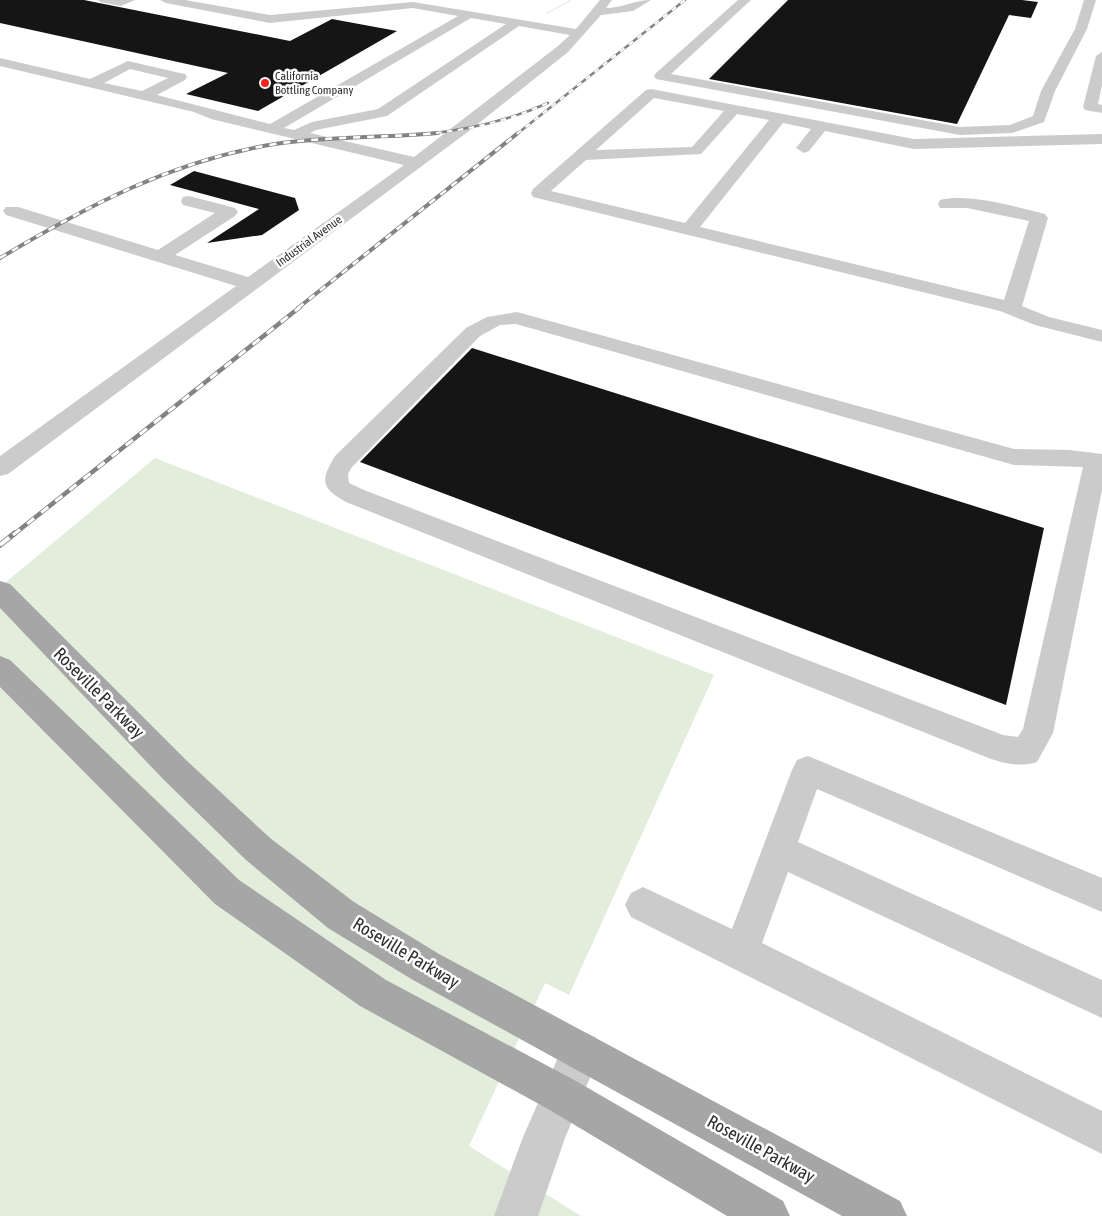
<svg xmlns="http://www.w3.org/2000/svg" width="1102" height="1216" viewBox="0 0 1102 1216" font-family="'Asap Condensed',sans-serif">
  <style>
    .green { fill: #e3eddb }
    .building { fill: #151515 }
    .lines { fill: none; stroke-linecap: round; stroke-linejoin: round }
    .path { stroke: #cbcbcb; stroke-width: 1; stroke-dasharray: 1 1; stroke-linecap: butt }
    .minor { fill: #cbcbcb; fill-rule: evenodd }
    .major { fill: #a6a6a6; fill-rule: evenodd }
    .rail-far3-casing { stroke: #838383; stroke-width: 2.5 }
    .rail-far2-casing { stroke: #838383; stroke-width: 4 }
    .rail-far1-casing { stroke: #838383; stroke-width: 4.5 }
    .rail-casing { stroke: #838383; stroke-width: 5.5 }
    .rail-far3 { stroke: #fff; stroke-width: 2; stroke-dasharray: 5.5; stroke-linecap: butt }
    .rail-far2 { stroke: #fff; stroke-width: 2.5; stroke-dasharray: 7; stroke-linecap: butt }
    .rail-far1 { stroke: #fff; stroke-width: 3; stroke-dasharray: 9; stroke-linecap: butt }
    .rail { stroke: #fff; stroke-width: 4; stroke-dasharray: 12; stroke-linecap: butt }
    .poi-dot { fill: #f52120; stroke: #fff; stroke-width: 2 }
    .labels { text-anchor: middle; stroke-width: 5; stroke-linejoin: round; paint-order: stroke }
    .far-poi-label { font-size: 12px; fill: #2e2e2e; stroke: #fff; text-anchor: start }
    .far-street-label { font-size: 12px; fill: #2e2e2e; stroke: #fff }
    .near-street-label { font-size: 18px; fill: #2e2e2e; stroke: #fff }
  </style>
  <rect width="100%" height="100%" fill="#fff"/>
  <!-- green -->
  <path class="green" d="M 155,458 L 714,675 L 569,995 L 545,983 L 469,1146 L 581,1216 L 0,1216 L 0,587 Z"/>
  <!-- building -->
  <path class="building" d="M 0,0 L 84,0 L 290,41 L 332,19 L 397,31 L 258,111 L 186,94 L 228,73 L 0,23 Z
    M 788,0 L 1022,0 L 1038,2 L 1031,18 L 1009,15 L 957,124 L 709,79 Z
    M 194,171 L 295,198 L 299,210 L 262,235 L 207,243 L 259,209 L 170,185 Z
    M 472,348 L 1044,528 L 1006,705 L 360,462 Z"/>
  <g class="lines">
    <!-- path -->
    <path class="path" d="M 547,13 L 571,0"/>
    <!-- minor -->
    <path class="minor" d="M 98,0 L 135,0 L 121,6 L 100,2 Z
      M 160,0 L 185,0 L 270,15 L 413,2 L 576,29 L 600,0 L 612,0 L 606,8 C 622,8 635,0 651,0 L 633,11 L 601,15 L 568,52 L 469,131 L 8,474 L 0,476 L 0,456 L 236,286 L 6,215 L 3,211 L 6,207 L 18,207 L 158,250 L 215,213 L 183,205 L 181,201 L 183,197 L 189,196 L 235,208 L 238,212 L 235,216 L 175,255 L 248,277 L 404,165 L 211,119 L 194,112 L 0,66 L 0,58 L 90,79 L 128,61 L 180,73 L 185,74 L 187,77 L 185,80 L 157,95 L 270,124 L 458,16 L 413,8 L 270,23 L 166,3 ZM 471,18 L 506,24 L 378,109 L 312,122 L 294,130 L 284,128 ZM 519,26 L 570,35 L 558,46 L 414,157 L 310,133 L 316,130 L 387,116 ZM 130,69 L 168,78 L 142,91 L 104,83 Z
      M 738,0 L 751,0 L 671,74 L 960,127 L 1010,125 L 1033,116 L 1041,91 L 1075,29 L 1084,0 L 1096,0 L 1087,29 L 1055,91 L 1044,122 L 1012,133 L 960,135 L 656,79 L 654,76 L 656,73 Z
      M 1102,52 L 1102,85 L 1098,104 L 1102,105 L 1102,113 L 1085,110 L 1083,107 L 1096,56 Z
      M 651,89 L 914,139 L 1102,134 L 1102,144 L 914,149 L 825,131 L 809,151 L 804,153 L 796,148 L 811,129 L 783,123 L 700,227 L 1004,300 L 1029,221 L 967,208 L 940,208 L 938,204 L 940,200 C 970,193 1015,207 1045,214 L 1048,218 L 1022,306 L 1049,317 L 1102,330 L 1102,342 L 1035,325 L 1000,311 L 533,197 L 531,193 L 533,189 L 646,90 ZM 654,98 L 724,111 L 692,147 L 596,150 ZM 737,114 L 769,120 L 685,223 L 551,191 L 586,160 L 701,154 Z
      M 517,312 L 1014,449 L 1069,450 L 1102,454 L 1102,490 L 1053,733 L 1037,762 C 1022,767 1006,764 991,759 L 346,502 C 321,488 320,481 335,456 L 466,328 L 487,317 ZM 516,324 L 1014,465 L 1083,467 L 1023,729 L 1018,737 L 1003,735 L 364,490 L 349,483 L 348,474 L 352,467 L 480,336 L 500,325 Z
      M 808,756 L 1102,878 L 1102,912 L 817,789 L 798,842 L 1102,980 L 1102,1018 L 788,872 L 762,943 L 1102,1111 L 1102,1154 L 631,917 L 625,905 L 631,893 L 643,887 L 732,929 L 792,770 L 797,760 Z
      M 581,1031 L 595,1037 L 601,1051 L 565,1138 L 538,1216 L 494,1216 L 523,1137 L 567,1037 Z"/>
    <!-- major -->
    <path class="major" d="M 0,581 L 10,584 L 186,760 L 270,838 L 354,902 L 439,954 L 900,1201 L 907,1216 L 842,1216 L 413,980 L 328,928 L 246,860 L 164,780 L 0,608 Z
      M 0,656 L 10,660 L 239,880 L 386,980 L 576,1081 L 783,1201 L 790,1216 L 727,1216 L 548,1109 L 360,1006 L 215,904 L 0,687 Z"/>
    <defs>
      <path id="rail-far3" d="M 425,134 C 469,130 508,121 548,103
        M 517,134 L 685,0"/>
      <path id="rail-far2" d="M 0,258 C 89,205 172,161 275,144 C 329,136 384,138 438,133
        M 298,308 L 518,133"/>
      <path id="rail-far1" d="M 13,535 L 300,307"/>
      <path id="rail" d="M 0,545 L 15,533"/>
    </defs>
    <!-- rail-far3 casing -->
    <use href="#rail-far3" class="rail-far3-casing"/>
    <!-- rail-far2 casing -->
    <use href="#rail-far2" class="rail-far2-casing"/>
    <!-- rail-far1 casing -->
    <use href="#rail-far1" class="rail-far1-casing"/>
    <!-- rail casing -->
    <use href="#rail" class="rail-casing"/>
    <!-- rail-far3 -->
    <use href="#rail-far3" class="rail-far3"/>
    <!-- rail-far2 -->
    <use href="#rail-far2" class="rail-far2"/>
    <!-- rail-far1 -->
    <use href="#rail-far1" class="rail-far1"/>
    <!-- rail -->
    <use href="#rail" class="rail"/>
  </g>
  <!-- markers -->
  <circle class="poi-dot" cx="265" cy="83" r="5"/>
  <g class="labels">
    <!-- far-poi labels -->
    <g class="far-poi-label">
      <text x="275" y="80">California<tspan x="275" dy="14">Bottling Company</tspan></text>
    </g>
    <!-- far-street labels -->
    <g class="far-street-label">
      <text transform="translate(309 241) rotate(-36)" y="4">Industrial Avenue</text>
    </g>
    <!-- near-street labels -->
    <g class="near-street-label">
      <text transform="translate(99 693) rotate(45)" y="6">Roseville Parkway</text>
      <text transform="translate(406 953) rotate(31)" y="6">Roseville Parkway</text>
      <text transform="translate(761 1149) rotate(29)" y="6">Roseville Parkway</text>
    </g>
  </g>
</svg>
